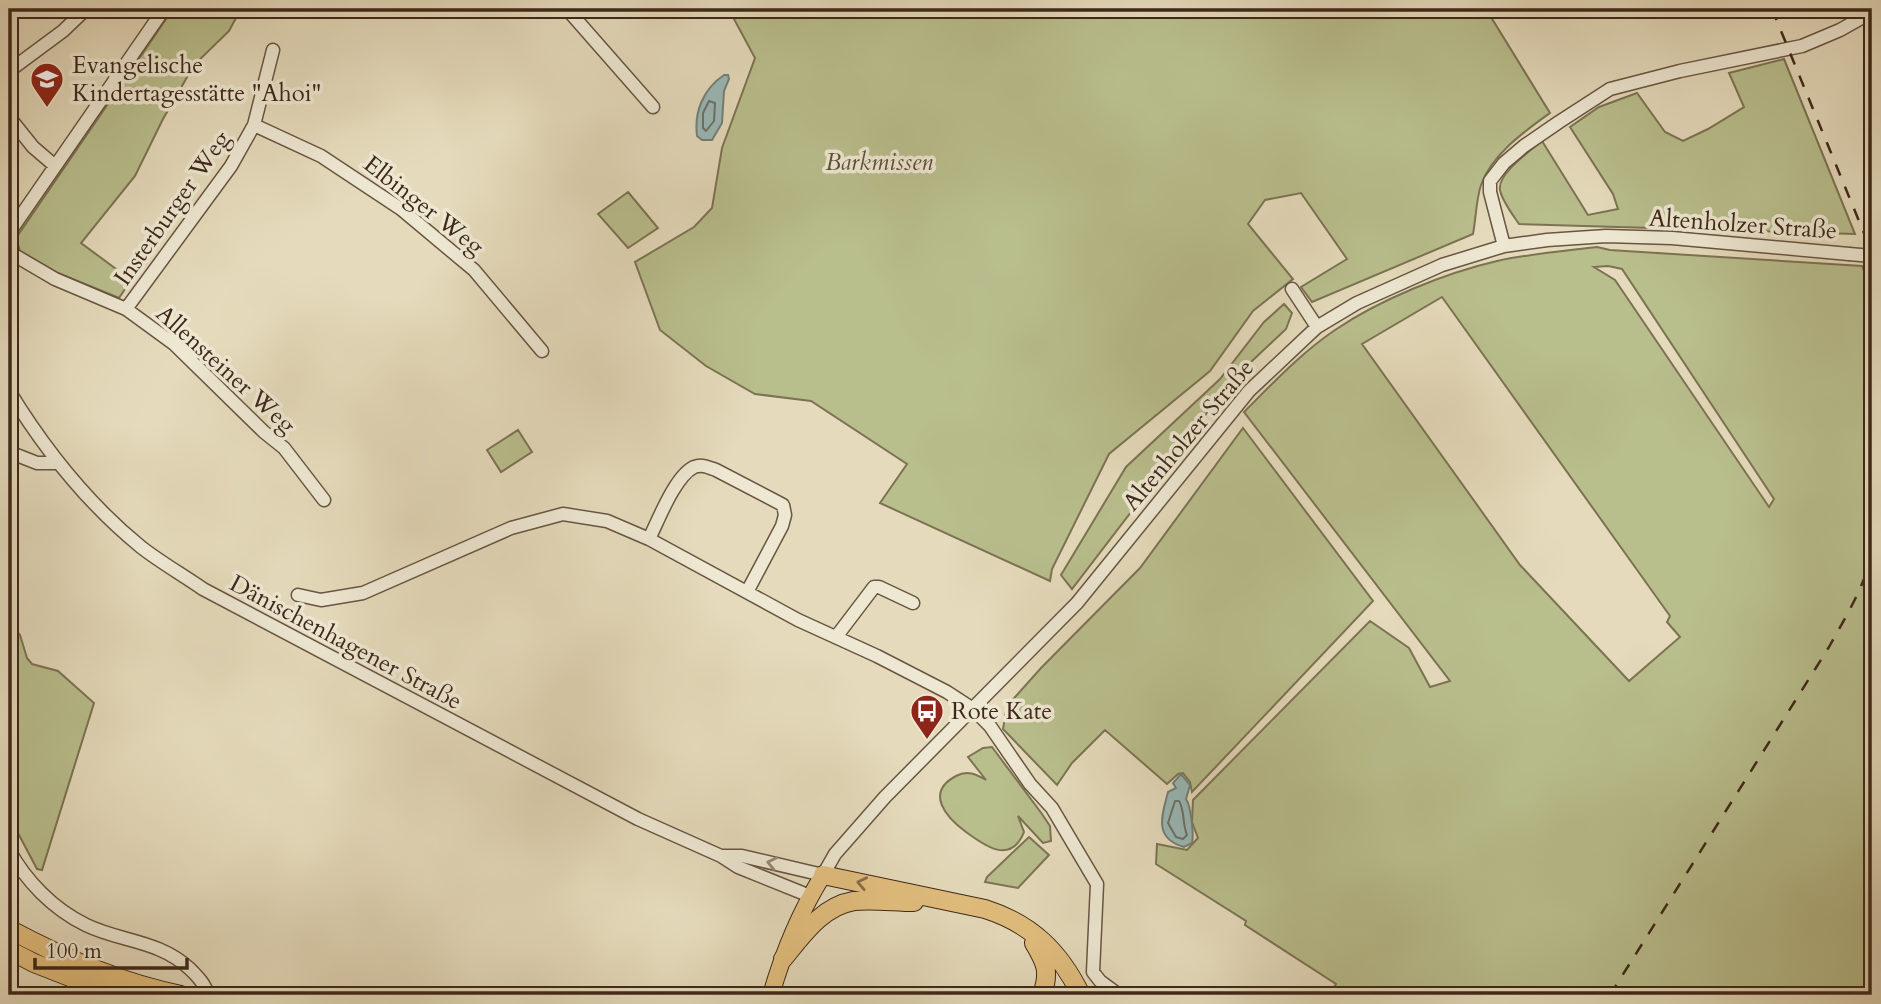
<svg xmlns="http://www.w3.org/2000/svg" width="1881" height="1004" viewBox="0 0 1881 1004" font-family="Cardo,serif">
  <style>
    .green { fill: #b9be8d; stroke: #7c7353; stroke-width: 2; fill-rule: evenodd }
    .water { fill: #98b9b8; stroke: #747f78; stroke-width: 2 }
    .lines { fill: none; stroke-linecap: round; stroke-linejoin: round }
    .shore { stroke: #6b7068; stroke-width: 2 }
    .minor-casing { stroke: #685542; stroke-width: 15 }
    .major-casing { stroke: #3e2819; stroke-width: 18 }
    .highway-casing { stroke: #3e2819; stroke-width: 20 }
    .minor { stroke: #eee8d3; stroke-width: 12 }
    .major { stroke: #e2be7e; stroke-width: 16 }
    .highway { stroke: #e2be7e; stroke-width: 18 }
    .rail { stroke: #3e2819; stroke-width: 2.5; stroke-dasharray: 12 12; stroke-linecap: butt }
    .minor-bridge-casing { stroke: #685542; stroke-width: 15; stroke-linecap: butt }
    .minor-bridge { stroke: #eee8d3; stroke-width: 12 }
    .oneway { stroke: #968876 }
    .oneway2 { stroke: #886c46 }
    .labels { text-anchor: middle; stroke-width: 7; stroke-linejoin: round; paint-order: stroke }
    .poi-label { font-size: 24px; fill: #3e2819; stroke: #eee8d3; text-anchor: start }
    .park-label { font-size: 24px; font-style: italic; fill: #5d4e36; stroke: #eee8d3 }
    .street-label { font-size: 24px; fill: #3e2819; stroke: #eee8d3 }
  </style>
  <rect width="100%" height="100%" fill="#e5dbbc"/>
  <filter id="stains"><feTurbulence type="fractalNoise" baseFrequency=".00286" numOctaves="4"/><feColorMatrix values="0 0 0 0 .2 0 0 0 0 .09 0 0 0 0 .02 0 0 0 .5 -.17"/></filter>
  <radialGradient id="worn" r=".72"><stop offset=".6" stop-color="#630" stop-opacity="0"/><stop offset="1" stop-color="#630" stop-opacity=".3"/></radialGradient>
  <!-- green -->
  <path class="green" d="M 173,9 L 247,9 L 236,18 L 229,31 L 194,65 L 163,119 L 135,176 L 81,243 L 131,280 L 119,298 L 58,273 L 20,251 L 16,238 Z
    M 734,9 L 1486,9 L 1550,113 C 1525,131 1492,154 1481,185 C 1476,200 1476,219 1473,234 L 1312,302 L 1301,287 L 1347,259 L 1301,193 L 1265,200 L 1248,224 L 1293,279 L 1253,311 L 1210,371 L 1109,454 L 1052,569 L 1050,581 L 880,503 L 907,464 L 811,401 L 755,394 L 706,366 L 660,330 L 635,262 L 694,227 L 712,208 L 722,148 L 755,58 L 734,19 Z
    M 1784,59 L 1855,234 L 1519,224 C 1513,215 1502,201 1500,190 C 1497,174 1530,151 1542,141 L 1588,215 L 1618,209 L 1613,194 L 1570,127 L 1599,107 L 1637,93 L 1665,132 L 1683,141 L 1708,129 L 1744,107 L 1729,73 Z
    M 628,192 L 658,228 L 628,248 L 598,214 Z
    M 1597,247 L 1610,250 L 1862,266 L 1872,291 L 1872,995 L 1329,995 L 1336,984 L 1245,925 L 1246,921 L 1156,864 L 1157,844 L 1187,850 L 1198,838 L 1192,822 L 1193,800 L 1370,621 L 1409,648 L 1430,687 L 1450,681 L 1244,412 C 1273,383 1301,353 1335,330 C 1379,300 1445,273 1497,261 C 1529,254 1564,251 1597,247 ZM 1608,266 L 1622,269 L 1774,499 L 1769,507 L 1615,280 L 1594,267 ZM 1442,297 L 1670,616 L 1667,622 L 1680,637 L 1629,681 L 1520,565 L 1362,344 Z
    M 1284,304 L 1292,313 L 1286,329 L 1233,379 L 1072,589 L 1061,575 L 1126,467 L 1220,379 L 1264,322 Z
    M 1243,428 L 1373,601 L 1192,792 L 1190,782 L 1183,773 L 1178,774 L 1167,784 L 1105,730 L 1072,763 L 1057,785 L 1003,729 L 1007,706 L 1041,668 L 1140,568 Z
    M 518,430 L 532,452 L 501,472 L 487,450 Z
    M 9,621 L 20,635 L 27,658 L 32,664 L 58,671 L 94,703 L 42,870 L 37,869 L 9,816 Z
    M 992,747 L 1042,814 L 1050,826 L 1051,841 L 1043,843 L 1018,816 L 1024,832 C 1011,865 985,846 966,832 C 947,818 924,793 956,776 C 967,770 976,774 986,780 L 968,757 L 983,748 Z
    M 1029,837 L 1049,855 L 1018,888 L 985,882 L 987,877 Z"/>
  <!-- water -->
  <path class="water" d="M 724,75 L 728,75 L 729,79 L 724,91 L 722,123 L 712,140 L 702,140 L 697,136 C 694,112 703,89 724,75 Z
    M 1181,774 L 1190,785 L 1186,799 C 1191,806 1194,835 1192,843 L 1184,847 C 1153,838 1162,816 1168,792 L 1176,788 L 1173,783 Z"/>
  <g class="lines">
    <!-- shore -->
    <path class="shore" d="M 709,101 L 715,103 L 714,121 L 706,131 L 703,128 L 703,113 Z
      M 1175,801 L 1179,801 C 1185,811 1182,823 1187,835 L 1183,839 L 1176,837 L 1168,823 Z"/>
    <defs>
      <path id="minor" d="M 567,9 L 653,107
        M 9,71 L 63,31 L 86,9
        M 9,117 L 33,147 L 54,165
        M 254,125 L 321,156 L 401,209 L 474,270 L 542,351
        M 9,233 L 164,9
        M 1504,246 L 1490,192 L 1490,181 L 1504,163 L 1524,146 L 1559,122 L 1610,89 L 1680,71 L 1802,46 L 1840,30 L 1872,12
        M 9,252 L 55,279 L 126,309 L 174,344 L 264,432 L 284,448 L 324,500
        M 1292,289 L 1317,327
        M 126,309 L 231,166 L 254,125 L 273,50
        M 9,391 C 45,450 87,503 141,547 C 160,562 183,575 203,589 L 638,819 L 721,856 L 738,867 L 810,896
        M 9,452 L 37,463 L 58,463
        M 649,539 C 658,521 675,476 694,467 C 702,464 708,467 716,470 L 783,505 L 785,515 L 782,526 L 747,592
        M 298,595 L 321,600 L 363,593 L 511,528 L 563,514 L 607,521 L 649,539 L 798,620 L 877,656 L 947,692 L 973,709 L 990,726 L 1030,784 L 1052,808 L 1097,884 L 1093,972 L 1100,981 L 1119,995
        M 836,637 L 874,587 L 879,587 L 913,603
        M 9,850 C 26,881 53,909 86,925 C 121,942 159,940 190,969 C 198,977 205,984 208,995
        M 721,856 L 742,856 L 823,875 L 835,854 L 885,797 L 1077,603 L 1249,391 L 1317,327 L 1357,303 L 1442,265 L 1504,246 L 1547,240 L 1606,236 L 1672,238 L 1849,254"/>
      <path id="major" d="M 771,995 C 783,953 800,912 823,875"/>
      <path id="highway" d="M 823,875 L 985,909 C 1032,924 1060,952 1081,995
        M 9,929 C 63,958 122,983 181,995
        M 1034,943 C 1046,963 1050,972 1042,995
        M 9,950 L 34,963 L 116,995
        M 783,959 C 802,936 822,906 854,901 C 873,899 895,902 914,902"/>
    </defs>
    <!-- minor casing -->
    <use href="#minor" class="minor-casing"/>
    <!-- major casing -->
    <use href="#major" class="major-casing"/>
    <!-- highway casing -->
    <use href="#highway" class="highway-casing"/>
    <!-- minor -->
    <use href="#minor" class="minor"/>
    <!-- major -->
    <use href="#major" class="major"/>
    <!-- highway -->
    <use href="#highway" class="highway"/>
    <!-- rail -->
    <path class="rail" d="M 1772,9 L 1866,238 L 1872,267
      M 1610,995 L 1829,647 C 1845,618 1865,586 1872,553"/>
    <defs>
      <path id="minor-bridge" d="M 1849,254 L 1872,256"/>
    </defs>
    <!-- minor-bridge casing -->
    <use href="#minor-bridge" class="minor-bridge-casing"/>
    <!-- minor-bridge -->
    <use href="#minor-bridge" class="minor-bridge"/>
  </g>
  <!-- one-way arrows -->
  <defs><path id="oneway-chevron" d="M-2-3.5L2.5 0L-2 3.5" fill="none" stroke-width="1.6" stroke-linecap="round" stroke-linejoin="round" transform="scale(1.75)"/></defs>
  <use class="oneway" href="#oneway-chevron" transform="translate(772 863) rotate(-167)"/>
  <use class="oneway2" href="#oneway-chevron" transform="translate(862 883) rotate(-168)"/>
  <!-- icons -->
  <defs>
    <symbol id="school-pin" viewBox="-11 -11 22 30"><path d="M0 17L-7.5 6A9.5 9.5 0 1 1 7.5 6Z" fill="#8f2418" stroke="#eee8d3"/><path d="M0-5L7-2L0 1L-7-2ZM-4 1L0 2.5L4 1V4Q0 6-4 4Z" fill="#fff"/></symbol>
    <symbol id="bus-pin" viewBox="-11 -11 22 30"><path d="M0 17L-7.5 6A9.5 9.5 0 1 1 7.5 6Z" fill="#8f2418" stroke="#eee8d3"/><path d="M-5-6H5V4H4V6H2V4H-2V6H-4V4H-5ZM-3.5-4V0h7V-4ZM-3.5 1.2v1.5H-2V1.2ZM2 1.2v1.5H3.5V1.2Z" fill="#fff"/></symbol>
  </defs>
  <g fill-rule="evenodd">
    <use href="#school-pin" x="28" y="60" width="38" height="52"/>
    <use href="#bus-pin" x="908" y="692" width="38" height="52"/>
  </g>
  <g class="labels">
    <!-- poi labels -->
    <g class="poi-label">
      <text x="72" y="73">Evangelische<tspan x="72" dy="28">Kindertagesstätte "Ahoi"</tspan></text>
      <text x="951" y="719">Rote Kate</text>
    </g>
    <!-- park labels -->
    <g class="park-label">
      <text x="879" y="170">Barkmissen</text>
    </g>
    <!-- street labels -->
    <g class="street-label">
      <text transform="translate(424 205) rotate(38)" y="8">Elbinger Weg</text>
      <text transform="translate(172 208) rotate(-55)" y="8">Insterburger Weg</text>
      <text transform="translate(1743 224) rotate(4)" y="8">Altenholzer Straße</text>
      <text transform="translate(226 369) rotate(42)" y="8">Allensteiner Weg</text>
      <text transform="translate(1188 435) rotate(-50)" y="8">Altenholzer Straße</text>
      <text transform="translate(346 642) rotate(28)" y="8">Dänischenhagener Straße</text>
    </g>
  </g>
  <!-- margin -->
  <rect width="1881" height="1004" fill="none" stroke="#e5dbbc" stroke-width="35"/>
  <rect x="10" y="10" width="1860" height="983" fill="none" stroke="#3e2819" stroke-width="3.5"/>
  <rect x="18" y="18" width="1846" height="969" fill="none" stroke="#3e2819" stroke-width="2"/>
  <!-- scale -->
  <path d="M35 958v10h152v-10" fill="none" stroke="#3e2819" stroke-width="3.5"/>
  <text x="46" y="958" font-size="21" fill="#3e2819" stroke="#eee8d3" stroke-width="5" paint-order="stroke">100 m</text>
  <rect width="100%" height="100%" filter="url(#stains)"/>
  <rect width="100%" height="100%" fill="url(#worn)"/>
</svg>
